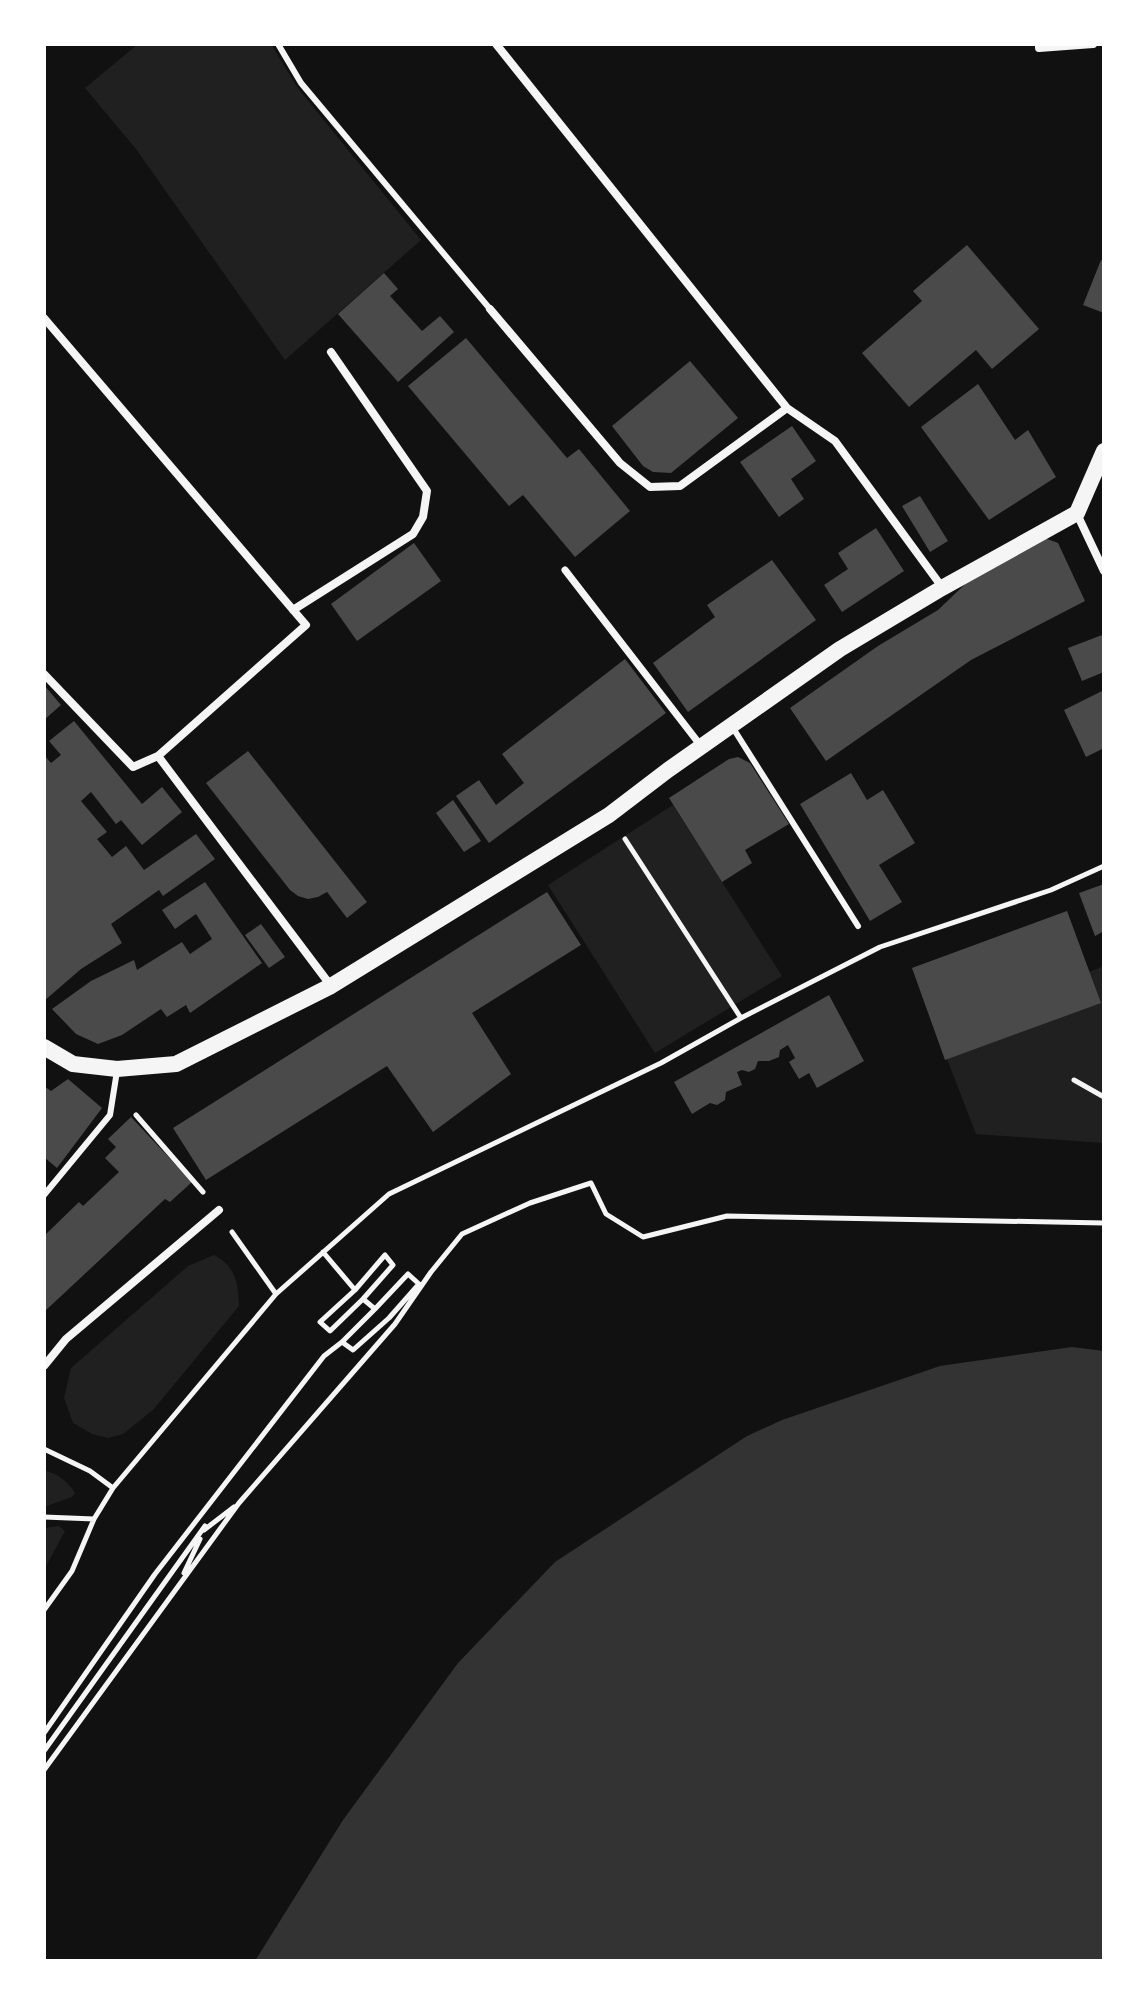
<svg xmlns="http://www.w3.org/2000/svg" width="1148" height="2005" viewBox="0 0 1148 2005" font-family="Spectral,serif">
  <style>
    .green { fill: #202020 }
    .water { fill: #333 }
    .building { fill: #4a4a4a }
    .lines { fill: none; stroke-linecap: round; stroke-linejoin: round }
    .path { stroke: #f5f5f5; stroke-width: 5 }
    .service { stroke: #f5f5f5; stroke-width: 6 }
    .pedestrian { stroke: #f5f5f5; stroke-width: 7 }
    .minor { stroke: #f5f5f5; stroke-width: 8 }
    .secondary { stroke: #f5f5f5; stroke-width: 16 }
  </style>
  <rect width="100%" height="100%" fill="#111"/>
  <!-- green -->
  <path class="green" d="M 138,44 L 271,44 L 297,87 L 421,240 L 285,360 L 136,149 L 85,88 Z
    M 673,805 L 782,976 L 655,1053 L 548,885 Z
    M 1067,911 L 1089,972 L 1104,966 L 1104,1143 L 976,1134 L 912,968 Z
    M 214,1255 C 236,1267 238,1282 239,1306 L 153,1410 L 123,1434 L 108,1438 L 92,1434 L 73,1423 L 64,1398 L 71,1368 L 188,1266 Z
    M 44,1470 C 57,1474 68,1481 75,1493 L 72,1497 L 44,1507 Z
    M 59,1526 L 65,1531 L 44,1570 L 44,1528 Z"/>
  <!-- water -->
  <path class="water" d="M 1072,1347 L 1104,1351 L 1104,1961 L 255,1961 L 343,1820 L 458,1663 L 555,1562 L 747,1436 L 782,1420 L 940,1366 Z"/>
  <!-- building -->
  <path class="building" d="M 967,245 L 1039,329 L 992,369 L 976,350 L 909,407 L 862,353 L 922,301 L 913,291 Z
    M 1101,260 L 1104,261 L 1104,313 L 1083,305 Z
    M 384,273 L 398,289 L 390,296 L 422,331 L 440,316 L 454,332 L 398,382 L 338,314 Z
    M 466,338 L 567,458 L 579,449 L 630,511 L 575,557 L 523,495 L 509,506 L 408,386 Z
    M 690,361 L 738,418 L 671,473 L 653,472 L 643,466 L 612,426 Z
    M 978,384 L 1015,440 L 1028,430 L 1056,477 L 989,520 L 921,427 Z
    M 792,426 L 816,461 L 791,479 L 804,499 L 779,517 L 740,462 Z
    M 920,496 L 948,541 L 930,552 L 902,506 Z
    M 876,528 L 904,571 L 842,612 L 824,585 L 848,569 L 838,553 Z
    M 1039,536 L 1058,543 L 1085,601 L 971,660 L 826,761 L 790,708 L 878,646 L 938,610 L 983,567 Z
    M 414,543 L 441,581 L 357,641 L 331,604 Z
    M 772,560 L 816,620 L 688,712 L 653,663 L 715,617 L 707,605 Z
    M 1102,635 L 1104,641 L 1104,672 L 1082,681 L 1068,648 Z
    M 625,659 L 666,713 L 489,843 L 456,796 L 479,780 L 496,805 L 524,783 L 502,754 Z
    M 44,685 L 61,705 L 44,720 Z
    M 1104,690 L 1104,748 L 1086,757 L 1064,710 Z
    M 74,721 L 142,804 L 162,787 L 182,812 L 142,845 L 121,820 L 116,824 L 91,792 L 81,801 L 107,832 L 97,839 L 112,857 L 126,846 L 144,870 L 196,834 L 215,859 L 163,896 L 159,890 L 111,924 L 122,943 L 81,969 L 44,1001 L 44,755 L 51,763 L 61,755 L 49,741 Z
    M 248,751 L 367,902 L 347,918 L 327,892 L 318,897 L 308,899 L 298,896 L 290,890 L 206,783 Z
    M 738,757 L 750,763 L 789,824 L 745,850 L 752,863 L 722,882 L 669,798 L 729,759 Z
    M 851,773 L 867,800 L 883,790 L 915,843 L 879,865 L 902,902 L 870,921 L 800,804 Z
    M 453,800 L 481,841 L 464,852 L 436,813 Z
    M 205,882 L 262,963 L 190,1013 L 186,1005 L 167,1017 L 161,1009 L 122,1035 L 98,1044 L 76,1034 L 52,1009 L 91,981 L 134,960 L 137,970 L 182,942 L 190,954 L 212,939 L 196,914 L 175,929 L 162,910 Z
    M 1104,884 L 1104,931 L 1095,936 L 1079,893 Z
    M 547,892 L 581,945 L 472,1013 L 511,1074 L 433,1132 L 387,1066 L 206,1180 L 173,1128 Z
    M 1067,911 L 1101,1003 L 945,1060 L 912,968 Z
    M 261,924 L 285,957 L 269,968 L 245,935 Z
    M 829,995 L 864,1061 L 817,1088 L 809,1073 L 799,1079 L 789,1062 L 795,1058 L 788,1045 L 780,1050 L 779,1057 L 769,1061 L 758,1061 L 755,1069 L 749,1072 L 742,1070 L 737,1072 L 742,1085 L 726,1092 L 725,1100 L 717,1105 L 710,1103 L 692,1114 L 674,1082 Z
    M 68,1079 L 102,1108 L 57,1168 L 44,1157 L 44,1086 L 51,1091 Z
    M 131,1117 L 192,1182 L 170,1202 L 165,1199 L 44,1312 L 44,1236 L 79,1202 L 83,1206 L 119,1172 L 105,1158 L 116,1147 L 108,1139 Z"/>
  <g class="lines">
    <!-- path -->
    <path class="path" d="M 625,839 L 741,1018
      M 1074,1080 L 1104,1097
      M 136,1115 L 203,1192
      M 232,1232 L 276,1294
      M 323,1252 L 355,1290
      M 363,1299 L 393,1265 L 385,1255 L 355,1290 L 320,1322 L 330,1331 L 363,1299 L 375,1309 L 342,1342 L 353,1350 L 389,1318 L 419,1284 L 408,1274 L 375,1309
      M 44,1449 L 90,1471 L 113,1488
      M 44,1517 L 94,1519
      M 204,1530 L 234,1507
      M 184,1573 L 200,1539
      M 44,1610 L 72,1571 L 94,1519 L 113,1488 L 276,1294 L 389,1194 L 661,1063 L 741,1018 L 880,947 L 1051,890 L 1104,866
      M 44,1733 L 155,1574 L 324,1356 L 342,1342
      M 44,1751 L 205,1526
      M 44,1770 L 239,1503 L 395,1324 L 431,1272 L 462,1234 L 530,1203 L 591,1183 L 606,1214 L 643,1237 L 727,1216 L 1104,1223"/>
    <!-- service -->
    <path class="service" d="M 278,44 L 301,83 L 490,309
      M 733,728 L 858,926
      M 44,1195 L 110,1115 L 117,1071"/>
    <!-- pedestrian -->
    <path class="pedestrian" d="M 565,570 L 701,746"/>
    <!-- minor -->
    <path class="minor" d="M 496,44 L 787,408 L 835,441 L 942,587
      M 1039,44 L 1039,48 L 1093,44
      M 490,309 L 620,463 L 650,487 L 680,486 L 787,408
      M 44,318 L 306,625 L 158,756
      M 1077,514 L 1104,571
      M 293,610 L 413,534 L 423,517 L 427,491 L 331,352
      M 44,674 L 133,767 L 158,756 L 331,986
      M 44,1366 L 66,1339 L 219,1210"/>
    <!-- secondary -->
    <path class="secondary" d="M 44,1047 L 73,1064 L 117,1069 L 176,1064 L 331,986 L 609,815 L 668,770 L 840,649 L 942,588 L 1077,513 L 1104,451"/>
  </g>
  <!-- border -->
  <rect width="1148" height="2005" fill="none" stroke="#ffffff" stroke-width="92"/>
</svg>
